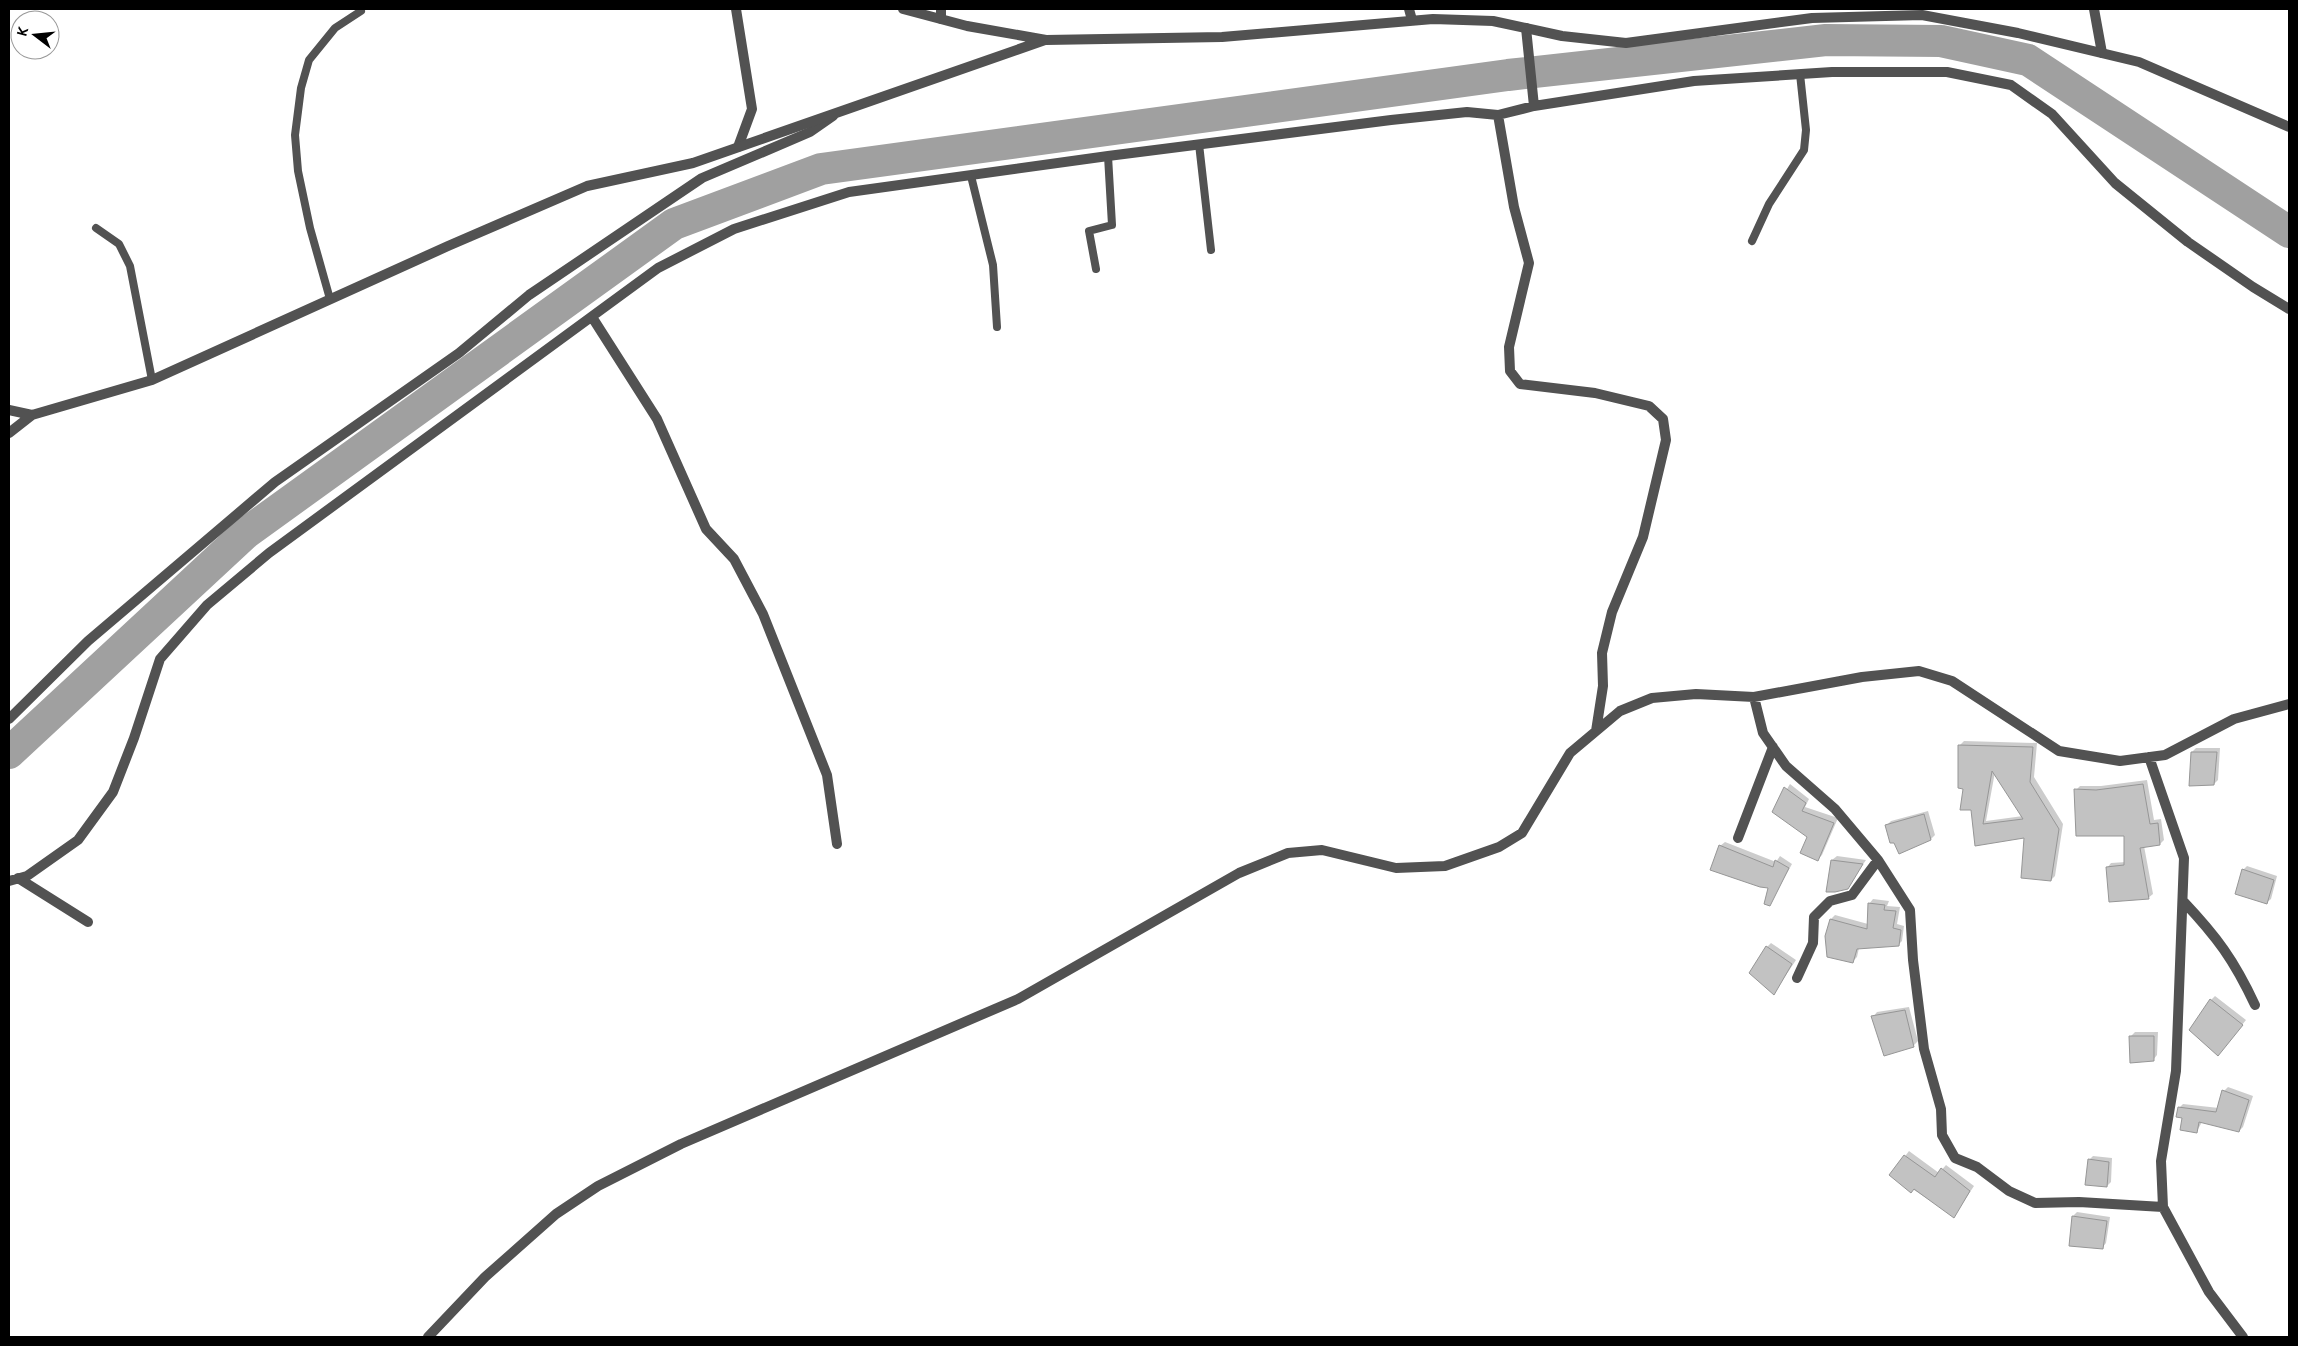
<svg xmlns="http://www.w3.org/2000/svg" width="2298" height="1346" viewBox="0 0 2298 1346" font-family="'Space Grotesk',sans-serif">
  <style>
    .shadow { fill: #0003; fill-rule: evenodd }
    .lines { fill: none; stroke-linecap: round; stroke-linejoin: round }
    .river { stroke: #a0a0a0; stroke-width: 32 }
    .building { fill: #c2c2c2; stroke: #969696; fill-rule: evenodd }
    .service { stroke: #525252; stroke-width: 8 }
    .minor { stroke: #525252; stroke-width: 10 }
    .tertiary { stroke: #525252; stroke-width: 10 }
  </style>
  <rect width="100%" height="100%" fill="#fff"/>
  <!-- shadow -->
  <path class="shadow" d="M 1964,741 L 2037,743 L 2034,777 L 2063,824 L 2055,876 L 2051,880 L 2025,837 L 1976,845 L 1972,809 L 1964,787 L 1960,745 ZM 1995,772 L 2023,816 L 1986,821 Z
    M 2196,748 L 2220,748 L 2218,780 L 2214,784 L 2192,752 Z
    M 2147,780 L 2154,820 L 2161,819 L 2164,840 L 2160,844 L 2144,846 L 2153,894 L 2148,898 L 2107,868 L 2111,863 L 2126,862 L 2125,835 L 2076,790 L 2080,786 L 2101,786 Z
    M 1790,784 L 1809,799 L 1805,807 L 1838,818 L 1822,855 L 1818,859 L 1808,836 L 1773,812 Z
    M 1928,811 L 1935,835 L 1931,839 L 1887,825 L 1891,821 Z
    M 1725,842 L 1776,862 L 1780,856 L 1792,864 L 1770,904 L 1770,887 L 1720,846 Z
    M 1837,856 L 1866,860 L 1847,888 L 1832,860 Z
    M 2247,866 L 2277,876 L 2271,899 L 2266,903 L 2243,870 Z
    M 1873,899 L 1889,901 L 1887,906 L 1900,907 L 1897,924 L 1904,926 L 1902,941 L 1898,945 L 1859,948 L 1857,957 L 1852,962 L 1826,936 L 1831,919 L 1835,915 L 1868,924 L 1869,904 Z
    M 1771,943 L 1796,960 L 1774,993 L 1767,947 Z
    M 2215,996 L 2246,1020 L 2222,1050 L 2211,1000 Z
    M 1909,1007 L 1918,1041 L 1913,1046 L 1873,1017 L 1877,1012 Z
    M 2135,1032 L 2158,1032 L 2157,1055 L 2153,1060 L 2130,1037 Z
    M 2228,1087 L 2253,1096 L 2243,1127 L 2239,1131 L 2202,1122 L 2197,1131 L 2183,1117 L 2179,1108 L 2183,1104 L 2219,1108 L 2224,1091 Z
    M 1909,1151 L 1939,1173 L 1946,1165 L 1974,1186 L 1954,1216 L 1891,1175 Z
    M 2093,1156 L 2112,1158 L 2111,1182 L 2107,1186 L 2089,1160 Z
    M 2077,1212 L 2110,1217 L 2106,1243 L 2102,1248 L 2073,1216 Z"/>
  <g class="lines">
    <!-- river -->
    <path class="river" d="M 9,753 L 246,533 L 674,224 L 821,169 L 1508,75 L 1826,40 L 1941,41 L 2028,60 L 2289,232"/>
  </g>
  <!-- building -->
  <path class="building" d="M 1958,745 L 2033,747 L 2030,782 L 2059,829 L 2051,881 L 2021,878 L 2024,838 L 1975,846 L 1971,810 L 1960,810 L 1963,789 L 1958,788 ZM 1992,771 L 2023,819 L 1983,824 Z
    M 2191,752 L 2217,752 L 2214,785 L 2189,786 Z
    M 2143,784 L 2150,824 L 2158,823 L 2160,845 L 2140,848 L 2149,899 L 2109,902 L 2106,867 L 2124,865 L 2124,836 L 2076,836 L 2074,789 L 2096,790 Z
    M 1784,787 L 1806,803 L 1802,811 L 1834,823 L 1818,861 L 1800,853 L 1807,837 L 1772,812 Z
    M 1924,814 L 1931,840 L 1899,854 L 1894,843 L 1890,843 L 1885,825 Z
    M 1719,845 L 1773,867 L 1775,860 L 1789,868 L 1770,906 L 1764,904 L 1768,888 L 1760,887 L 1710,870 Z
    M 1831,860 L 1863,864 L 1848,889 L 1835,892 L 1826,892 Z
    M 2242,869 L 2274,880 L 2267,904 L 2235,894 Z
    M 1868,903 L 1885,905 L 1884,910 L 1896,911 L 1893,928 L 1901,930 L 1899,946 L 1857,949 L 1853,963 L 1827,957 L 1825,936 L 1830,919 L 1867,929 Z
    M 1766,946 L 1792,964 L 1774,995 L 1749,973 Z
    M 2210,999 L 2243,1025 L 2218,1056 L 2189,1030 Z
    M 1905,1010 L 1914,1047 L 1884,1056 L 1871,1016 Z
    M 2129,1036 L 2154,1036 L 2154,1061 L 2130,1063 Z
    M 2222,1090 L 2249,1100 L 2239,1132 L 2199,1122 L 2197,1133 L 2180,1130 L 2182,1118 L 2176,1117 L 2178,1107 L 2216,1112 Z
    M 1904,1155 L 1935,1177 L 1941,1168 L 1970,1191 L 1954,1218 L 1914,1189 L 1911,1193 L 1889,1175 Z
    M 2088,1159 L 2109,1162 L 2107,1187 L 2085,1185 Z
    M 2072,1216 L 2107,1221 L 2103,1249 L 2069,1246 Z"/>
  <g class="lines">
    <!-- service -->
    <path class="service" d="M 1199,144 L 1211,250
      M 971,176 L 993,265 L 997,327
      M 96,228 L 119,244 L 130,266 L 152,380
      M 1752,241 L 1769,204 L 1804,150 L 1806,130 L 1800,74
      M 1096,269 L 1089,231 L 1112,225 L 1108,156
      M 330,299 L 310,228 L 298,171 L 295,135 L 301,88 L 309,60 L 335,28 L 361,11"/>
    <!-- minor -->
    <path class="minor" d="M 736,9 L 752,109 L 738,147
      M 1409,9 L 1412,20
      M 2094,9 L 2102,53
      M 941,19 L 941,9
      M 1526,28 L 1534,106
      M 1498,115 L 1514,207 L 1529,263 L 1509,347 L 1510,371 L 1520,384 L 1595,393 L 1649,406 L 1663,419 L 1666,440 L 1643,537 L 1612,612 L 1602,653 L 1603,686 L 1596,731
      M 592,317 L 657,419 L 706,529 L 734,559 L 763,614 L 827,775 L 837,844
      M 1754,697 L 1763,733 L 1786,766 L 1835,809 L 1878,860 L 1910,910 L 1913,960 L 1924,1049 L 1941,1109 L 1942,1135 L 1955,1158 L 1977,1167 L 2009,1191 L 2035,1203 L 2079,1202 L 2163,1207
      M 9,719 L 88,641 L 275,482 L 459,353 L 529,295 L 702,178 L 810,132 L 833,116
      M 2149,757 L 2184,858 L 2176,1071 L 2161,1161 L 2163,1207 L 2209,1292 L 2243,1337
      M 1738,838 L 1773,747
      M 18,878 L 88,922
      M 9,881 L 27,876 L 78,840 L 113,792 L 134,738 L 160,659 L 207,605 L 269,553 L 658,268 L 734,229 L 849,192 L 1108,156 L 1391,120 L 1467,112 L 1498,115 L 1534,106 L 1694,81 L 1832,72 L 1947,72 L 2011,85 L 2052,114 L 2115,183 L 2188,242 L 2253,287 L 2289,309
      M 2183,901 C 2217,937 2234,960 2255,1005
      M 1797,978 L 1813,943 L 1814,917 L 1830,901 L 1852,895 L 1878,860
      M 428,1337 L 485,1277 L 556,1214 L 598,1186 L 681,1144 L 1018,999 L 1239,873 L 1288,853 L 1322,850 L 1396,868 L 1445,866 L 1499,847 L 1522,833 L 1570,753 L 1620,711 L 1652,698 L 1696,694 L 1754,697 L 1862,677 L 1919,671 L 1952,681 L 2059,751 L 2120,761 L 2165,755 L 2234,719 L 2289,704"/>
    <!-- tertiary -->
    <path class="tertiary" d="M 903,9 L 967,26 L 1046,40 L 1222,37 L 1433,19 L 1493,21 L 1562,36 L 1626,43 L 1812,18 L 1922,15 L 2018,33 L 2139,62 L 2289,127
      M 9,410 L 32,415
      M 9,433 L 32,415 L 152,380 L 448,246 L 587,186 L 693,163 L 1045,40"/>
  </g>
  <!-- border -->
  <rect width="2298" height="1346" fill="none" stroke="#000000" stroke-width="20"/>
  <!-- north arrow -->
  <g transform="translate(35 35) rotate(286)"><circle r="24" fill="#ffffff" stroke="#999999"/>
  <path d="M0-4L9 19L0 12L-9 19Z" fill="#000000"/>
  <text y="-8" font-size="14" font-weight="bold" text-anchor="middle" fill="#000000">K</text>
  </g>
</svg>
